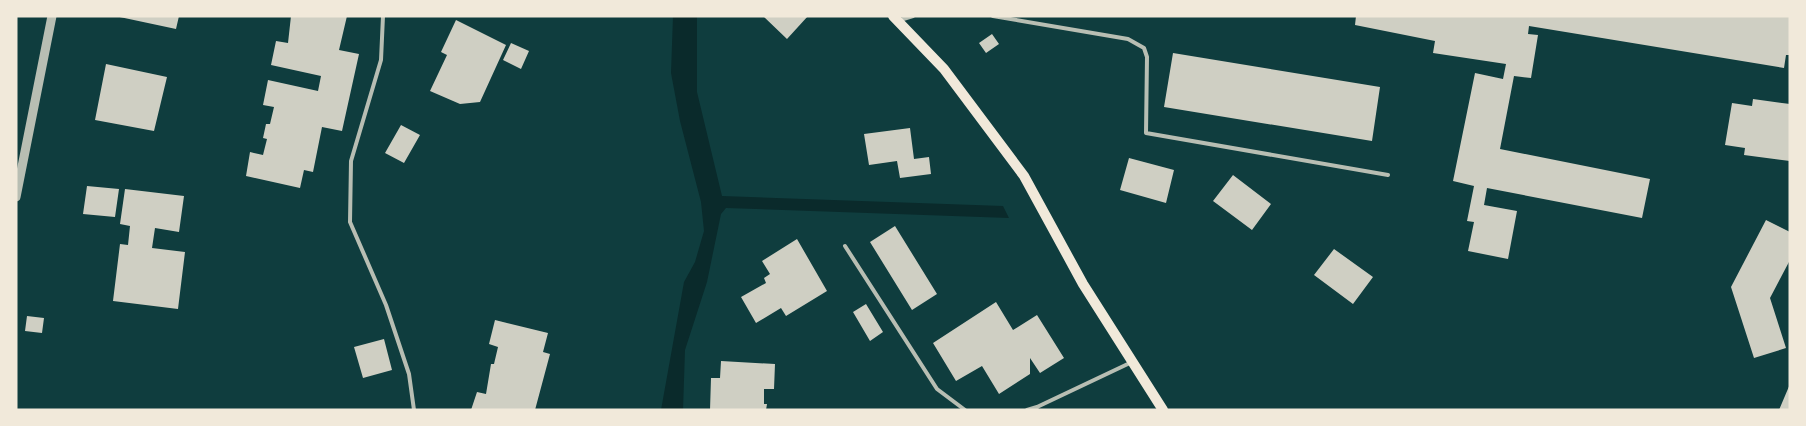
<svg xmlns="http://www.w3.org/2000/svg" width="1806" height="426" viewBox="0 0 1806 426" font-family="Signika,sans-serif">
  <style>
    .water { fill: #0a2a2b }
    .building { fill: #cfcfc3 }
    .lines { fill: none; stroke-linecap: round; stroke-linejoin: round }
    .service { stroke: #b8beb3; stroke-width: 4 }
    .tertiary { stroke: #b8beb3; stroke-width: 9 }
    .secondary { stroke: #f1e9da; stroke-width: 10 }
  </style>
  <rect width="100%" height="100%" fill="#0f3d3e"/>
  <!-- water -->
  <path class="water" d="M 673,16 L 697,16 L 697,92 L 722,196 L 1003,206 L 1009,218 L 726,208 L 721,214 L 707,282 L 685,350 L 683,410 L 661,410 L 684,282 L 695,262 L 704,231 L 701,202 L 680,121 L 671,73 Z"/>
  <!-- building -->
  <path class="building" d="M 115,16 L 179,16 L 176,29 Z
    M 291,16 L 347,16 L 339,50 L 359,54 L 342,131 L 322,127 L 313,172 L 304,170 L 300,188 L 246,176 L 250,152 L 263,155 L 267,139 L 263,138 L 266,124 L 270,124 L 274,107 L 263,105 L 268,80 L 318,91 L 321,76 L 271,65 L 276,41 L 288,43 Z
    M 763,16 L 808,16 L 787,39 Z
    M 1356,16 L 1790,16 L 1790,55 L 1786,55 L 1784,68 L 1529,26 L 1528,34 L 1538,35 L 1531,78 L 1514,76 L 1500,149 L 1650,179 L 1642,218 L 1487,188 L 1484,205 L 1517,211 L 1508,259 L 1468,251 L 1474,222 L 1467,221 L 1474,186 L 1453,181 L 1475,73 L 1503,79 L 1506,64 L 1433,53 L 1435,41 L 1355,25 Z
    M 456,20 L 506,45 L 480,102 L 460,104 L 430,91 L 447,55 L 441,52 Z
    M 992,34 L 999,44 L 986,53 L 979,43 Z
    M 511,43 L 529,51 L 521,69 L 503,60 Z
    M 1173,53 L 1380,87 L 1372,141 L 1164,107 Z
    M 106,64 L 167,77 L 154,131 L 95,120 Z
    M 1753,99 L 1790,104 L 1790,161 L 1744,155 L 1745,148 L 1725,145 L 1732,103 L 1752,106 Z
    M 401,125 L 420,135 L 404,163 L 385,153 Z
    M 910,128 L 914,159 L 929,157 L 931,174 L 900,178 L 897,161 L 869,165 L 864,134 Z
    M 1129,158 L 1174,170 L 1166,203 L 1120,190 Z
    M 1233,175 L 1271,204 L 1252,230 L 1213,201 Z
    M 87,186 L 119,189 L 115,217 L 83,214 Z
    M 125,189 L 184,196 L 179,232 L 155,228 L 152,248 L 185,252 L 178,309 L 113,301 L 120,244 L 128,245 L 130,226 L 120,224 Z
    M 1766,220 L 1790,232 L 1790,260 L 1770,298 L 1786,348 L 1754,358 L 1731,287 Z
    M 895,226 L 937,294 L 912,310 L 870,242 Z
    M 797,239 L 827,291 L 786,316 L 781,308 L 756,323 L 741,297 L 766,283 L 764,278 L 770,274 L 762,261 Z
    M 1334,249 L 1373,277 L 1353,304 L 1314,275 Z
    M 996,302 L 1013,330 L 1037,315 L 1064,358 L 1040,373 L 1030,358 L 1030,374 L 999,394 L 982,366 L 956,381 L 933,343 Z
    M 866,304 L 883,332 L 870,341 L 853,312 Z
    M 27,316 L 44,318 L 42,333 L 25,331 Z
    M 495,320 L 548,333 L 543,352 L 550,354 L 535,410 L 471,410 L 477,392 L 486,394 L 491,364 L 494,364 L 498,347 L 489,344 Z
    M 384,339 L 392,370 L 363,378 L 354,347 Z
    M 721,361 L 775,364 L 774,389 L 764,389 L 764,404 L 767,404 L 766,410 L 710,410 L 711,378 L 720,378 Z
    M 1790,384 L 1790,410 L 1779,410 Z"/>
  <g class="lines">
    <!-- service -->
    <path class="service" d="M 383,16 L 381,60 L 351,161 L 350,222 L 386,305 L 409,374 L 414,410
      M 993,16 L 1128,39 L 1144,48 L 1147,57 L 1146,133 L 1388,175
      M 900,20 L 913,16
      M 845,246 L 937,389 L 965,410
      M 1027,410 L 1037,407
      M 1036,410 L 1037,407 L 1132,362"/>
    <!-- tertiary -->
    <path class="tertiary" d="M 16,197 L 52,16"/>
    <!-- secondary -->
    <path class="secondary" d="M 893,16 L 944,69 L 1024,176 L 1083,284 L 1163,410"/>
  </g>
  <!-- border -->
  <rect width="1806" height="426" fill="none" stroke="#f1e9da" stroke-width="35"/>
</svg>
